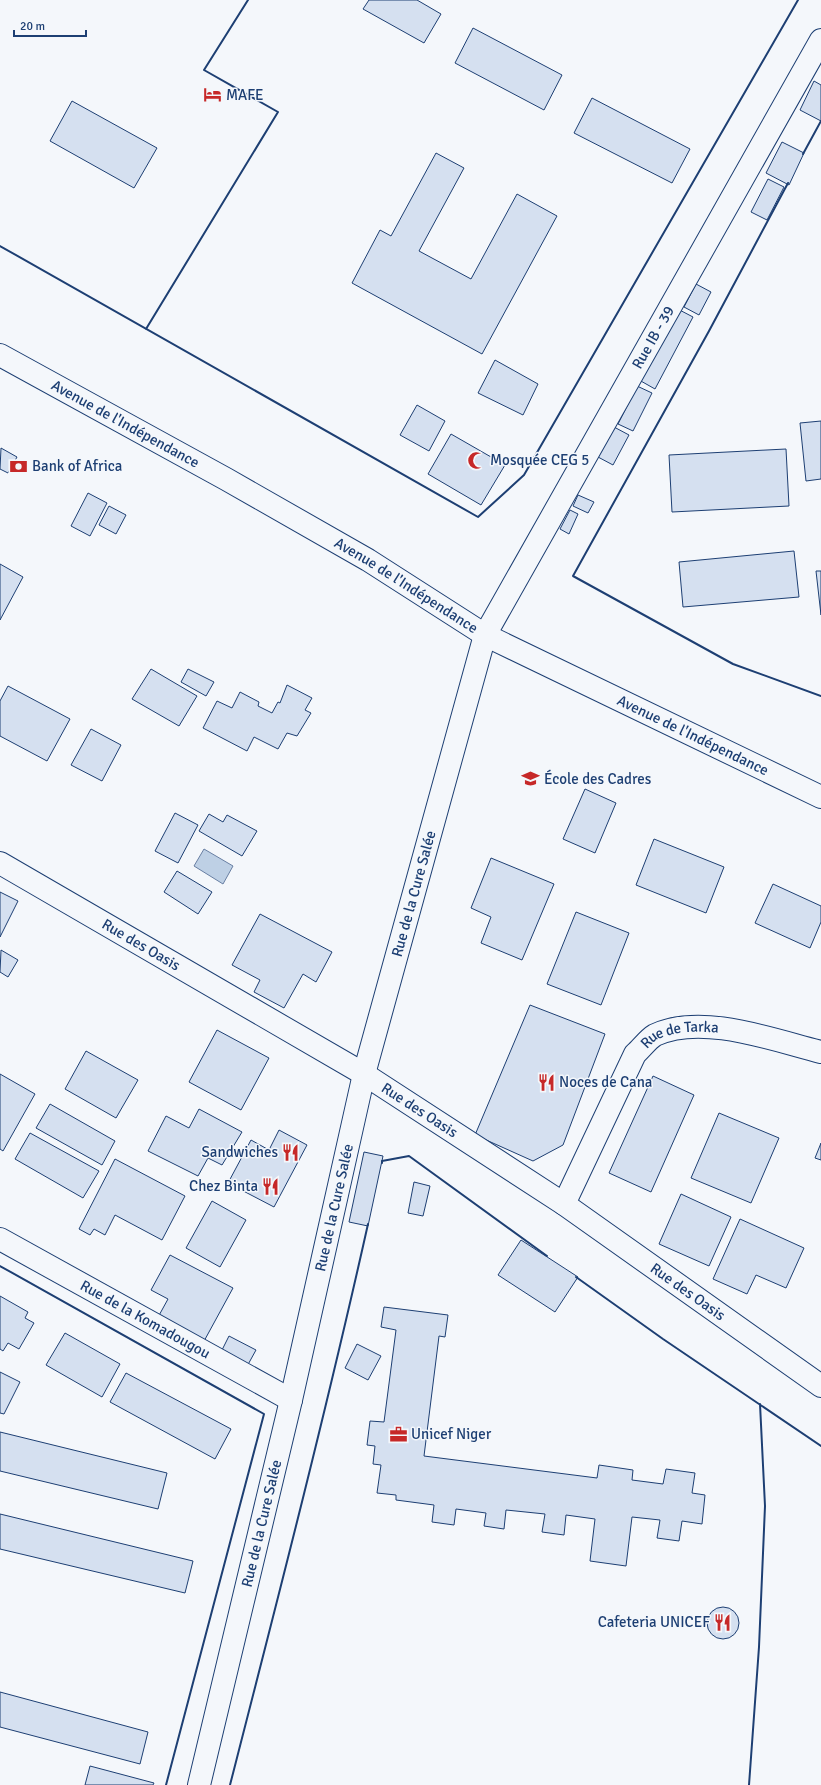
<svg xmlns="http://www.w3.org/2000/svg" width="821" height="1785" viewBox="0 0 821 1785" font-family="Signika,sans-serif">
  <style>
    .water { fill: #bed0e5; stroke: #687fa3 }
    .building { fill: #d5e0f0; stroke: #1d3f73 }
    .lines { fill: none; stroke-linecap: round; stroke-linejoin: round }
    .minor-casing { stroke: #1d3f73; stroke-width: 24 }
    .trunk-casing { stroke: #1d3f73; stroke-width: 24 }
    .minor { stroke: #f4f7fb; stroke-width: 22 }
    .trunk { stroke: #f4f7fb; stroke-width: 22 }
    .wall { stroke: #1d3f73; stroke-width: 2 }
    .labels { text-anchor: middle; stroke-width: 3; stroke-linejoin: round; paint-order: stroke }
    .poi-label { font-size: 15px; fill: #1d3f73; stroke: #f4f7fb; text-anchor: start }
    .street-label { font-size: 15px; fill: #1d3f73; stroke: #f4f7fb }
  </style>
  <rect width="100%" height="100%" fill="#f4f7fb"/>
  <!-- water -->
  <path class="water" d="M 204,849 L 233,866 L 223,884 L 194,866 Z"/>
  <!-- building -->
  <path class="building" d="M 369,0 L 417,0 L 441,14 L 424,43 L 363,9 Z
    M 473,28 L 562,75 L 544,110 L 455,63 Z
    M 814,81 L 821,85 L 821,121 L 800,110 Z
    M 592,98 L 690,149 L 672,183 L 574,133 Z
    M 72,101 L 157,148 L 134,188 L 50,141 Z
    M 782,142 L 804,153 L 789,185 L 766,173 Z
    M 436,153 L 464,168 L 419,251 L 471,279 L 517,194 L 557,216 L 482,354 L 352,283 L 380,230 L 391,236 Z
    M 768,179 L 784,187 L 767,220 L 751,212 Z
    M 696,284 L 711,292 L 699,315 L 684,307 Z
    M 670,305 L 693,317 L 655,389 L 632,376 Z
    M 495,360 L 538,384 L 523,415 L 478,393 Z
    M 637,386 L 652,393 L 633,431 L 618,424 Z
    M 417,405 L 445,421 L 429,451 L 400,435 Z
    M 821,421 L 821,479 L 806,481 L 800,423 Z
    M 614,427 L 629,435 L 613,465 L 598,457 Z
    M 451,434 L 505,465 L 481,505 L 428,474 Z
    M 1,448 L 17,457 L 8,473 L 0,469 Z
    M 786,449 L 789,506 L 672,512 L 669,455 Z
    M 88,493 L 107,503 L 90,536 L 71,526 Z
    M 578,495 L 594,502 L 588,513 L 573,506 Z
    M 109,506 L 126,515 L 116,534 L 99,525 Z
    M 570,510 L 578,514 L 569,534 L 560,529 Z
    M 794,551 L 799,597 L 683,607 L 679,562 Z
    M 0,564 L 23,577 L 0,620 Z
    M 816,571 L 821,571 L 821,615 Z
    M 151,669 L 197,696 L 179,726 L 132,699 Z
    M 188,669 L 214,682 L 206,696 L 181,682 Z
    M 287,685 L 312,698 L 305,710 L 311,713 L 297,736 L 287,733 L 278,749 L 254,737 L 247,751 L 203,728 L 217,701 L 232,708 L 240,692 L 259,702 L 258,706 L 272,713 L 278,702 L 280,703 Z
    M 8,686 L 70,719 L 47,761 L 0,736 L 0,701 Z
    M 91,729 L 121,745 L 102,781 L 71,765 Z
    M 585,789 L 616,803 L 595,853 L 563,839 Z
    M 175,813 L 198,825 L 178,863 L 155,851 Z
    M 209,814 L 223,822 L 227,815 L 257,831 L 242,856 L 199,831 Z
    M 654,839 L 724,867 L 706,913 L 636,885 Z
    M 491,858 L 554,884 L 522,960 L 481,943 L 491,917 L 471,908 Z
    M 177,871 L 212,892 L 198,914 L 164,892 Z
    M 773,884 L 821,906 L 821,922 L 810,948 L 755,923 Z
    M 0,892 L 18,901 L 0,937 Z
    M 576,912 L 629,933 L 601,1005 L 547,984 Z
    M 260,914 L 332,952 L 316,982 L 303,974 L 284,1008 L 254,992 L 260,980 L 232,965 Z
    M 1,950 L 18,960 L 8,977 L 0,972 Z
    M 530,1005 L 605,1034 L 563,1145 L 533,1161 L 475,1135 Z
    M 217,1030 L 269,1058 L 241,1110 L 189,1082 Z
    M 86,1051 L 138,1080 L 116,1118 L 65,1089 Z
    M 0,1074 L 35,1094 L 3,1151 L 0,1149 Z
    M 653,1076 L 694,1095 L 651,1192 L 609,1173 Z
    M 50,1104 L 115,1141 L 102,1165 L 36,1128 Z
    M 199,1109 L 242,1132 L 222,1165 L 208,1158 L 198,1176 L 148,1151 L 166,1116 L 189,1128 Z
    M 719,1113 L 779,1138 L 751,1203 L 691,1178 Z
    M 279,1130 L 307,1145 L 274,1207 L 228,1183 L 251,1140 L 269,1150 Z
    M 30,1133 L 99,1171 L 83,1198 L 15,1159 Z
    M 821,1143 L 821,1160 L 815,1158 Z
    M 364,1152 L 383,1156 L 368,1226 L 349,1222 Z
    M 115,1159 L 185,1196 L 162,1240 L 115,1215 L 105,1235 L 94,1229 L 90,1235 L 79,1229 Z
    M 414,1182 L 430,1186 L 423,1216 L 408,1213 Z
    M 681,1194 L 731,1217 L 709,1266 L 659,1244 Z
    M 212,1201 L 246,1220 L 220,1267 L 186,1248 Z
    M 740,1219 L 804,1248 L 786,1288 L 756,1275 L 747,1294 L 713,1279 Z
    M 521,1240 L 578,1277 L 555,1312 L 498,1275 Z
    M 170,1255 L 233,1288 L 203,1343 L 157,1319 L 168,1299 L 151,1290 Z
    M 0,1296 L 28,1312 L 25,1318 L 34,1323 L 19,1349 L 8,1343 L 3,1351 L 0,1349 Z
    M 384,1307 L 448,1315 L 445,1337 L 439,1336 L 424,1456 L 597,1478 L 599,1465 L 633,1470 L 632,1480 L 663,1484 L 666,1469 L 695,1473 L 692,1493 L 705,1495 L 702,1524 L 682,1521 L 679,1541 L 657,1538 L 660,1520 L 632,1517 L 626,1566 L 590,1561 L 595,1519 L 566,1515 L 564,1535 L 542,1532 L 545,1514 L 506,1510 L 504,1529 L 484,1526 L 486,1513 L 456,1509 L 454,1525 L 432,1522 L 434,1505 L 396,1500 L 396,1495 L 377,1493 L 381,1465 L 373,1464 L 375,1446 L 367,1445 L 370,1421 L 384,1422 L 396,1330 L 381,1327 Z
    M 65,1333 L 120,1364 L 102,1397 L 46,1365 Z
    M 229,1336 L 256,1350 L 245,1370 L 219,1356 Z
    M 357,1344 L 381,1356 L 368,1380 L 345,1368 Z
    M 0,1372 L 20,1382 L 4,1414 L 0,1413 Z
    M 126,1373 L 231,1429 L 215,1459 L 110,1402 Z
    M 0,1432 L 167,1473 L 158,1509 L 0,1471 Z
    M 0,1514 L 193,1561 L 185,1593 L 0,1549 Z
    M707 1623a16 16 0 1 1 32 0a16 16 0 1 1-32 0Z
    M 0,1692 L 148,1732 L 140,1764 L 0,1727 Z
    M 90,1766 L 154,1783 L 153,1785 L 85,1785 Z"/>
  <g class="lines">
    <defs>
      <g id="minor">
        <path id="s1" d="M 0,863 L 364,1074 L 564,1204 L 821,1386"/>
        <path id="s2" d="M 564,1204 L 635,1054 C 641,1049 648,1039 655,1035 C 702,1013 773,1040 821,1052"/>
        <path id="s3" d="M 0,1239 L 291,1400"/>
        <path id="s4" d="M 199,1785 L 291,1400 L 364,1074 L 485,635 L 821,40"/>
      </g>
      <g id="trunk">
        <path id="s5" d="M 0,355 L 226,479 L 368,560 L 485,635 L 821,797"/>
      </g>
    </defs>
    <!-- minor casing -->
    <use href="#minor" class="minor-casing"/>
    <!-- trunk casing -->
    <use href="#trunk" class="trunk-casing"/>
    <!-- minor -->
    <use href="#minor" class="minor"/>
    <!-- trunk -->
    <use href="#trunk" class="trunk"/>
    <!-- wall -->
    <path class="wall" d="M 803,154 L 821,121
      M 788,183 L 709,331 L 573,576 L 733,664 L 821,696
      M 0,246 L 478,517 L 524,475 L 798,0
      M 146,329 L 278,112 L 204,70 L 248,0
      M 382,1163 L 382,1161 L 409,1156 L 547,1256
      M 0,1266 L 264,1414 L 166,1785
      M 576,1277 L 663,1339 L 821,1446
      M 230,1785 C 278,1598 326,1412 368,1224
      M 749,1785 L 759,1647 L 765,1506 L 760,1404"/>
  </g>
  <!-- icons -->
  <defs>
    <symbol id="hotel-bare" viewBox="-9 -9 18 18"><path d="M-6-4.5h1.5V1H6V5H4.5V3h-9V5H-6ZM-4 0a1.8 1.8 0 1 1 3.6 0ZM.5 0V-2.5h3Q6-2.5 6 0Z" fill="#c62828" stroke="#f4f7fb" stroke-width="2.5" paint-order="stroke"/></symbol>
    <symbol id="mosque-bare" viewBox="-9 -9 18 18"><path d="M3.5-4.9A6 6 0 1 0 3.5 4.9A5 5 0 1 1 3.5-4.9Z" fill="#c62828" stroke="#f4f7fb" stroke-width="2.5" paint-order="stroke"/></symbol>
    <symbol id="bank-bare" viewBox="-9 -9 18 18"><path d="M-6-4H6V4H-6ZM0-2.3a2.3 2.3 0 1 0 0 4.6a2.3 2.3 0 1 0 0-4.6Z" fill="#c62828" stroke="#f4f7fb" stroke-width="2.5" paint-order="stroke"/></symbol>
    <symbol id="university-bare" viewBox="-9 -9 18 18"><path d="M0-5L7-2L0 1L-7-2ZM-4 1L0 2.5L4 1V4Q0 6-4 4Z" fill="#c62828" stroke="#f4f7fb" stroke-width="2.5" paint-order="stroke"/></symbol>
    <symbol id="restaurant-bare" viewBox="-9 -9 18 18"><path d="M-5-6h1v4h1v-4h1v4h1v-4h1v5L-1.5 .5V6h-2V.5L-5-1ZM5-6V6H3V1.5H1.5Q1.5-4 5-6Z" fill="#c62828" stroke="#f4f7fb" stroke-width="2.5" paint-order="stroke"/></symbol>
    <symbol id="office-bare" viewBox="-9 -9 18 18"><path d="M-6-3h4V-5.5h4V-3h4V5H-6ZM-1-4.5V-3h2v-1.5ZM-6 0V1H6V0Z" fill="#c62828" stroke="#f4f7fb" stroke-width="2.5" paint-order="stroke"/></symbol>
  </defs>
  <g fill-rule="evenodd">
    <use href="#hotel-bare" x="200" y="82" width="25" height="25"/>
    <use href="#mosque-bare" x="464" y="448" width="25" height="25"/>
    <use href="#bank-bare" x="6" y="454" width="25" height="25"/>
    <use href="#university-bare" x="518" y="766" width="25" height="25"/>
    <use href="#restaurant-bare" x="534" y="1070" width="25" height="25"/>
    <use href="#restaurant-bare" x="278" y="1140" width="25" height="25"/>
    <use href="#restaurant-bare" x="258" y="1174" width="25" height="25"/>
    <use href="#office-bare" x="386" y="1422" width="25" height="25"/>
    <use href="#restaurant-bare" x="710" y="1610" width="25" height="25"/>
  </g>
  <g class="labels">
    <!-- poi labels -->
    <g class="poi-label">
      <text x="226" y="100">MAFE</text>
      <text x="490" y="465">Mosquée CEG 5</text>
      <text x="32" y="471">Bank of Africa</text>
      <text x="544" y="784">École des Cadres</text>
      <text x="559" y="1087">Noces de Cana</text>
      <text x="278" y="1157" text-anchor="end">Sandwiches</text>
      <text x="258" y="1191" text-anchor="end">Chez Binta</text>
      <text x="411" y="1439">Unicef Niger</text>
      <text x="710" y="1627" text-anchor="end">Cafeteria UNICEF</text>
    </g>
    <!-- street labels -->
    <g class="street-label">
      <text dy="5" stroke="none"><textPath href="#s4" startOffset="1527">Rue IB - 39</textPath></text>
      <text dy="5" stroke="none"><textPath href="#s5" startOffset="143">Avenue de l'Indépendance</textPath></text>
      <text dy="5" stroke="none"><textPath href="#s5" startOffset="467">Avenue de l'Indépendance</textPath></text>
      <text dy="5" stroke="none"><textPath href="#s5" startOffset="791">Avenue de l'Indépendance</textPath></text>
      <text dy="5" stroke="none"><textPath href="#s4" startOffset="917">Rue de la Cure Salée</textPath></text>
      <text dy="5" stroke="none"><textPath href="#s1" startOffset="163">Rue des Oasis</textPath></text>
      <text dy="5" stroke="none"><textPath href="#s2" startOffset="218">Rue de Tarka</textPath></text>
      <text dy="5" stroke="none"><textPath href="#s1" startOffset="487">Rue des Oasis</textPath></text>
      <text dy="5" stroke="none"><textPath href="#s4" startOffset="593">Rue de la Cure Salée</textPath></text>
      <text dy="5" stroke="none"><textPath href="#s1" startOffset="811">Rue des Oasis</textPath></text>
      <text dy="5" stroke="none"><textPath href="#s3" startOffset="166">Rue de la Komadougou</textPath></text>
      <text dy="5" stroke="none"><textPath href="#s4" startOffset="269">Rue de la Cure Salée</textPath></text>
    </g>
  </g>
  <!-- scale -->
  <path d="M14 30v6h72v-6" fill="none" stroke="#1d3f73" stroke-width="2"/>
  <text x="20" y="30" font-size="12" fill="#1d3f73" stroke="#f4f7fb" stroke-width="3" paint-order="stroke">20 m</text>
</svg>
